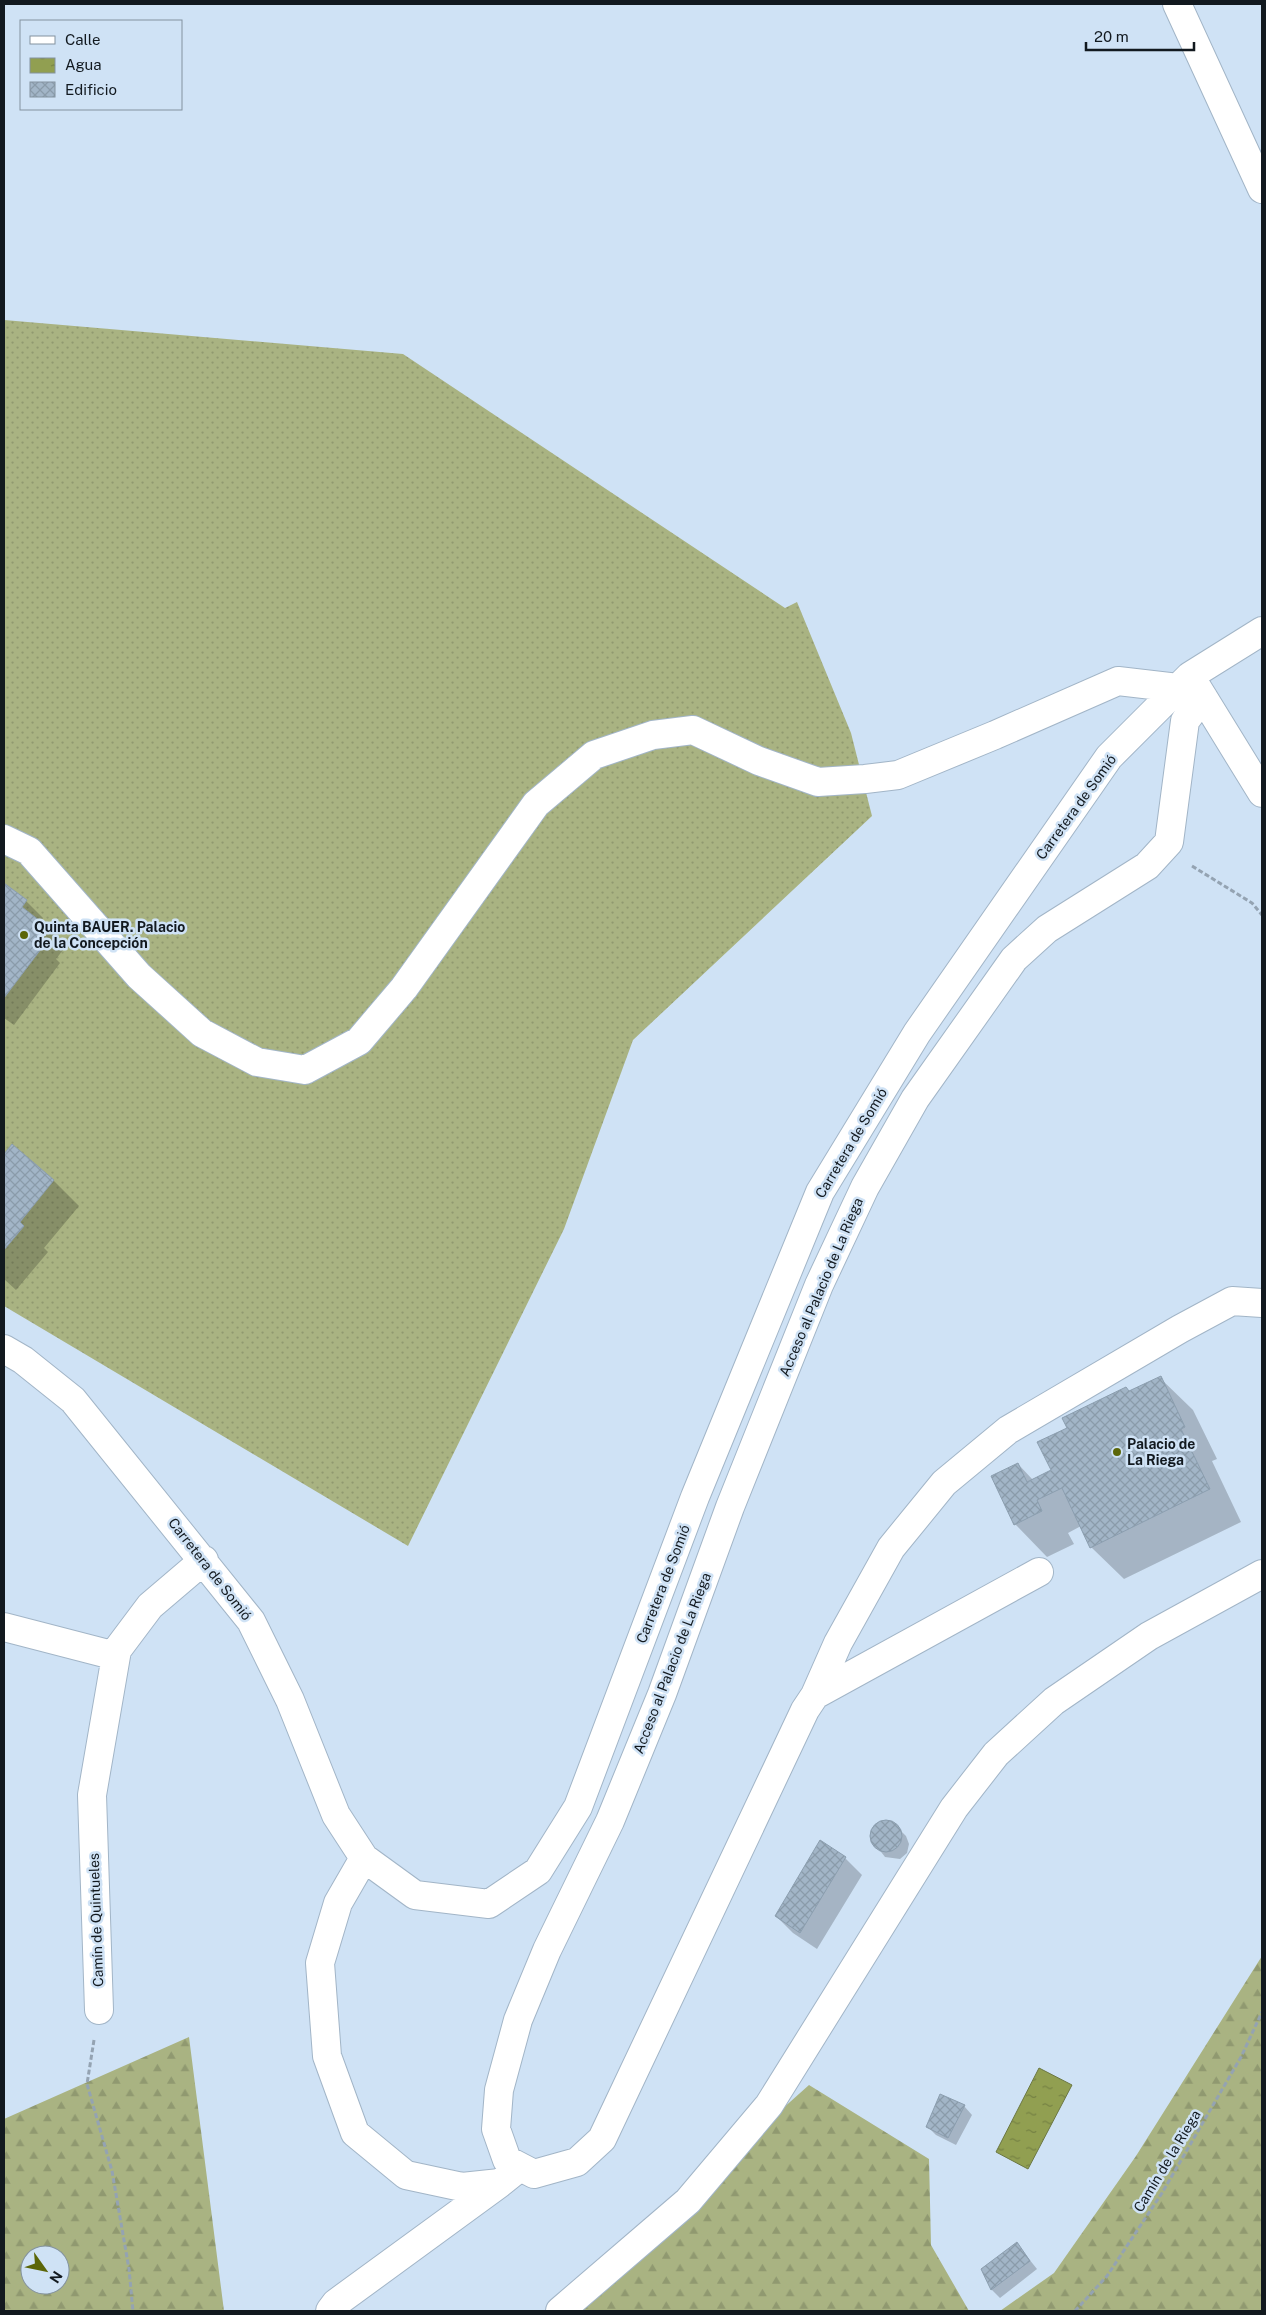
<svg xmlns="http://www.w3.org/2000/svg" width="1266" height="2315" viewBox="0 0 1266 2315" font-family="'Public Sans',sans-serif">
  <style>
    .grass { fill: url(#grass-dots) }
    .forest { fill: url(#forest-firs); fill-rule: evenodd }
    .water { fill: url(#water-ripples); stroke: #6b7742 }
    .shadow { fill: #0003 }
    .building { fill: url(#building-cross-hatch); stroke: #8b9eaf }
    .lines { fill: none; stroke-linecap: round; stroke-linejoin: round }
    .minor-casing { stroke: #a2b5c7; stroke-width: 30 }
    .path { stroke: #94a3b2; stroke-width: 3; stroke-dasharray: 5 2.5; stroke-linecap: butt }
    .minor { stroke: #fff; stroke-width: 28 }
    .poi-dot { fill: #5b6609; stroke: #cfe2f5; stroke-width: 2 }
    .labels { text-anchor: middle; stroke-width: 5; stroke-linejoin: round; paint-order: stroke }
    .street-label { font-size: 14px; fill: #12191f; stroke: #cfe2f5 }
    .poi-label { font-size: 14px; font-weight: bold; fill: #12191f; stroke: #cfe2f5; text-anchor: start }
  </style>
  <defs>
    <pattern id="grass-dots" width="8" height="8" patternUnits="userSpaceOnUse" patternTransform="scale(1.25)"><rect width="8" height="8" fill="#a9b382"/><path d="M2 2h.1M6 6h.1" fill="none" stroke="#909970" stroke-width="1.8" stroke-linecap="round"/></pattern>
    <pattern id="forest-firs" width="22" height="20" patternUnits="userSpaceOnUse" patternTransform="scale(1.25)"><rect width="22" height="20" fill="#a9b382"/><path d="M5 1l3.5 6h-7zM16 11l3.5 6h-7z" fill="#909970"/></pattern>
    <pattern id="water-ripples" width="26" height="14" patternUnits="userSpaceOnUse" patternTransform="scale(1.25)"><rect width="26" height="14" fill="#919f51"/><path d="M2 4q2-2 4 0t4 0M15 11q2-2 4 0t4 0" fill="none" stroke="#758143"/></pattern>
    <pattern id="building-cross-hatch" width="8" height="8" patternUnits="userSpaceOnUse" patternTransform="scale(1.25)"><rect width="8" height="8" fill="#a2b5c7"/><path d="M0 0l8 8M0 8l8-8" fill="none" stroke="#8a9baa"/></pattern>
  </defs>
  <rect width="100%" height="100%" fill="#cfe2f5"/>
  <!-- grass -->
  <path class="grass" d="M 4,320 L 403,354 L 785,608 L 797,602 L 851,733 L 872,816 L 633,1040 L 564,1229 L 408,1546 L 4,1306 Z"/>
  <!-- forest -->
  <path class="forest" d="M 1262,1956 L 1262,2311 L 1000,2311 L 1054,2273 L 1136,2156 Z
    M 189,2037 L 224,2311 L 4,2311 L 4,2119 ZM 30,2255 L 60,2255 L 60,2285 L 30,2285 Z
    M 809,2085 L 929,2159 L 931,2245 L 969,2311 L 556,2311 Z"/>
  <!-- water -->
  <path class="water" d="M 1039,2068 L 1072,2085 L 1028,2169 L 996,2152 Z"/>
  <!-- shadow -->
  <path class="shadow" d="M 4,885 L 26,901 L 43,918 L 40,922 L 66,946 L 56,959 L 60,963 L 14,1025 L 4,1018 Z
    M 12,1146 L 54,1181 L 79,1206 L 44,1248 L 48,1252 L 16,1290 L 4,1279 L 4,1156 Z
    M 1160,1378 L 1193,1410 L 1217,1459 L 1212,1461 L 1241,1522 L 1124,1579 L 1091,1547 L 1081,1526 L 1068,1533 L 1074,1544 L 1047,1557 L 1015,1524 L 1018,1464 L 1033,1480 L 1053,1471 L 1068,1428 L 1130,1392 Z
    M 885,1822 L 897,1827 L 906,1836 L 909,1844 L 907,1853 L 900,1859 L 885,1857 L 871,1839 L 873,1829 Z
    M 845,1858 L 862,1875 L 817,1949 L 793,1933 L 776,1916 Z
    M 964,2106 L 972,2115 L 956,2145 L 936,2135 L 927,2126 Z
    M 1017,2244 L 1037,2269 L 1000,2298 L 992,2290 L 982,2270 Z"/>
  <!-- building -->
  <path class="building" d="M 4,883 L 27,900 L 22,907 L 49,928 L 39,941 L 44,945 L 4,998 Z
    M 12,1144 L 54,1180 L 20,1222 L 24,1226 L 4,1250 L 4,1154 Z
    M 1161,1376 L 1185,1427 L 1181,1429 L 1210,1489 L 1090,1548 L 1062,1488 L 1037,1500 L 1042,1511 L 1014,1525 L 991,1476 L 1018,1463 L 1027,1482 L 1051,1470 L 1037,1442 L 1067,1428 L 1062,1418 L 1126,1387 L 1129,1391 Z
    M870 1836a16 16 0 1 1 32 0a16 16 0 1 1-32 0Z
    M 820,1840 L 846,1857 L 800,1933 L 775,1916 Z
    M 940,2094 L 965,2105 L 948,2138 L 926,2127 Z
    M 1017,2242 L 1030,2261 L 991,2290 L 981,2269 Z"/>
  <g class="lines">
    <defs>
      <path id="minor" d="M 1177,4 L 1262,189
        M 1195,684 L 1262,793
        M 1203,697 L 1185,721 L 1169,842 L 1147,866 L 1047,929 L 1014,959 L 915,1099 L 865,1187 L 819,1285 L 730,1507 L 662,1694 L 610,1821 L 547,1950 L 518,2020 L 499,2090 L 496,2129 L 507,2160 L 534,2174 L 577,2162 L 602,2139 L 805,1710 L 815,1695 L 838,1643 L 891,1548 L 944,1483 L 1008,1430 L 1180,1329 L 1232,1301 L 1262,1303
        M 4,839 L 29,851 L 139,976 L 202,1033 L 257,1062 L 305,1070 L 359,1041 L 404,988 L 536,804 L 594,755 L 653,735 L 693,730 L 759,761 L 818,782 L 865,779 L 898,775 L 995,735 L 1118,681 L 1178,688
        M 4,1349 L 23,1360 L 73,1400 L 251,1621 L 290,1700 L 336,1815 L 364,1858 L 415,1895 L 489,1904 L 538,1871 L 578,1807 L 695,1497 L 820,1192 L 917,1033 L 1109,757 L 1190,676 L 1262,631
        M 4,1627 L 116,1656
        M 815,1695 L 1039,1572
        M 364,1858 L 338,1903 L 320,1963 L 327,2056 L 355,2133 L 406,2175 L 462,2187 L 500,2183 L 520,2167
        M 99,2010 L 92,1795 L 117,1650 L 150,1606 L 204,1560
        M 330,2311 L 336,2303 L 499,2184
        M 560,2311 L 688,2201 L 769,2105 L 954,1808 L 996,1754 L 1054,1701 L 1149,1636 L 1262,1574"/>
    </defs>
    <!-- minor casing -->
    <use href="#minor" class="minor-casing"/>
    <!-- path -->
    <path class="path" d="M 1192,866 L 1252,903 L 1262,915
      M 94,2040 L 87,2084 L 112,2171 L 129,2269 L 133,2311
      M 1075,2311 L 1107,2276 L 1162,2193 L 1241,2057 L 1262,2012"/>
    <!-- minor -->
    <use href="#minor" class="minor"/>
  </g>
  <!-- markers -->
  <g class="poi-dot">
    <circle cx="24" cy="935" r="5"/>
    <circle cx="1117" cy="1452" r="5"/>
  </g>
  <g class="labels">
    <!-- street labels -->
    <g class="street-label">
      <text transform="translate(1076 807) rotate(-54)" y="5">Carretera de Somió</text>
      <text transform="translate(851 1143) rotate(-59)" y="5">Carretera de Somió</text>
      <text transform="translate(821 1287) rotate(-67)" y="5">Acceso al Palacio de La Riega</text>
      <text transform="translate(210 1569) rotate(52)" y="5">Carretera de Somió</text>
      <text transform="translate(663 1584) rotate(-69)" y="5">Carretera de Somió</text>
      <text transform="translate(672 1663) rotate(-69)" y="5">Acceso al Palacio de La Riega</text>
      <text transform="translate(96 1920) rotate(-92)" y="5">Camín de Quintueles</text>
      <text transform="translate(1167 2161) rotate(-59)" y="5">Camín de la Riega</text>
    </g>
    <!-- poi labels -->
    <g class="poi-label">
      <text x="34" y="932">Quinta BAUER. Palacio<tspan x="34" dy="16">de la Concepción</tspan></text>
      <text x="1127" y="1449">Palacio de<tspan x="1127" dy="16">La Riega</tspan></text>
    </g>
  </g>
  <!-- border -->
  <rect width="1266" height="2315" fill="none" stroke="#12191f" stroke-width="10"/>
  <!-- legend -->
  <rect x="20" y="20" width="162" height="90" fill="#cfe2f5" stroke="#83929f"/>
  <rect x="30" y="36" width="25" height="8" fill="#ffffff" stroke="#83929f"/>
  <text x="65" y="45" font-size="15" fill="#12191f">Calle</text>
  <rect x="30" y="58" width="25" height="15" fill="url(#water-ripples)" stroke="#83929f"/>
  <text x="65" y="70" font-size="15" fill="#12191f">Agua</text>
  <rect x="30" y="82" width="25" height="15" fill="url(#building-cross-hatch)" stroke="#83929f"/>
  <text x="65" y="95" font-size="15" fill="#12191f">Edificio</text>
  <!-- north arrow -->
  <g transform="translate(45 2270) rotate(123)"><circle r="24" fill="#cfe2f5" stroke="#83929f"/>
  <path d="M0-4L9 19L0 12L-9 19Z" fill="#5b6609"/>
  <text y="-8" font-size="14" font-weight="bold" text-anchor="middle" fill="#12191f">N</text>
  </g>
  <!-- scale -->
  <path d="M1086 42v8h108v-8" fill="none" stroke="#12191f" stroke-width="2.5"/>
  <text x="1094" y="42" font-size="15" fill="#12191f" stroke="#cfe2f5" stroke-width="4" paint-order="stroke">20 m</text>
</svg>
